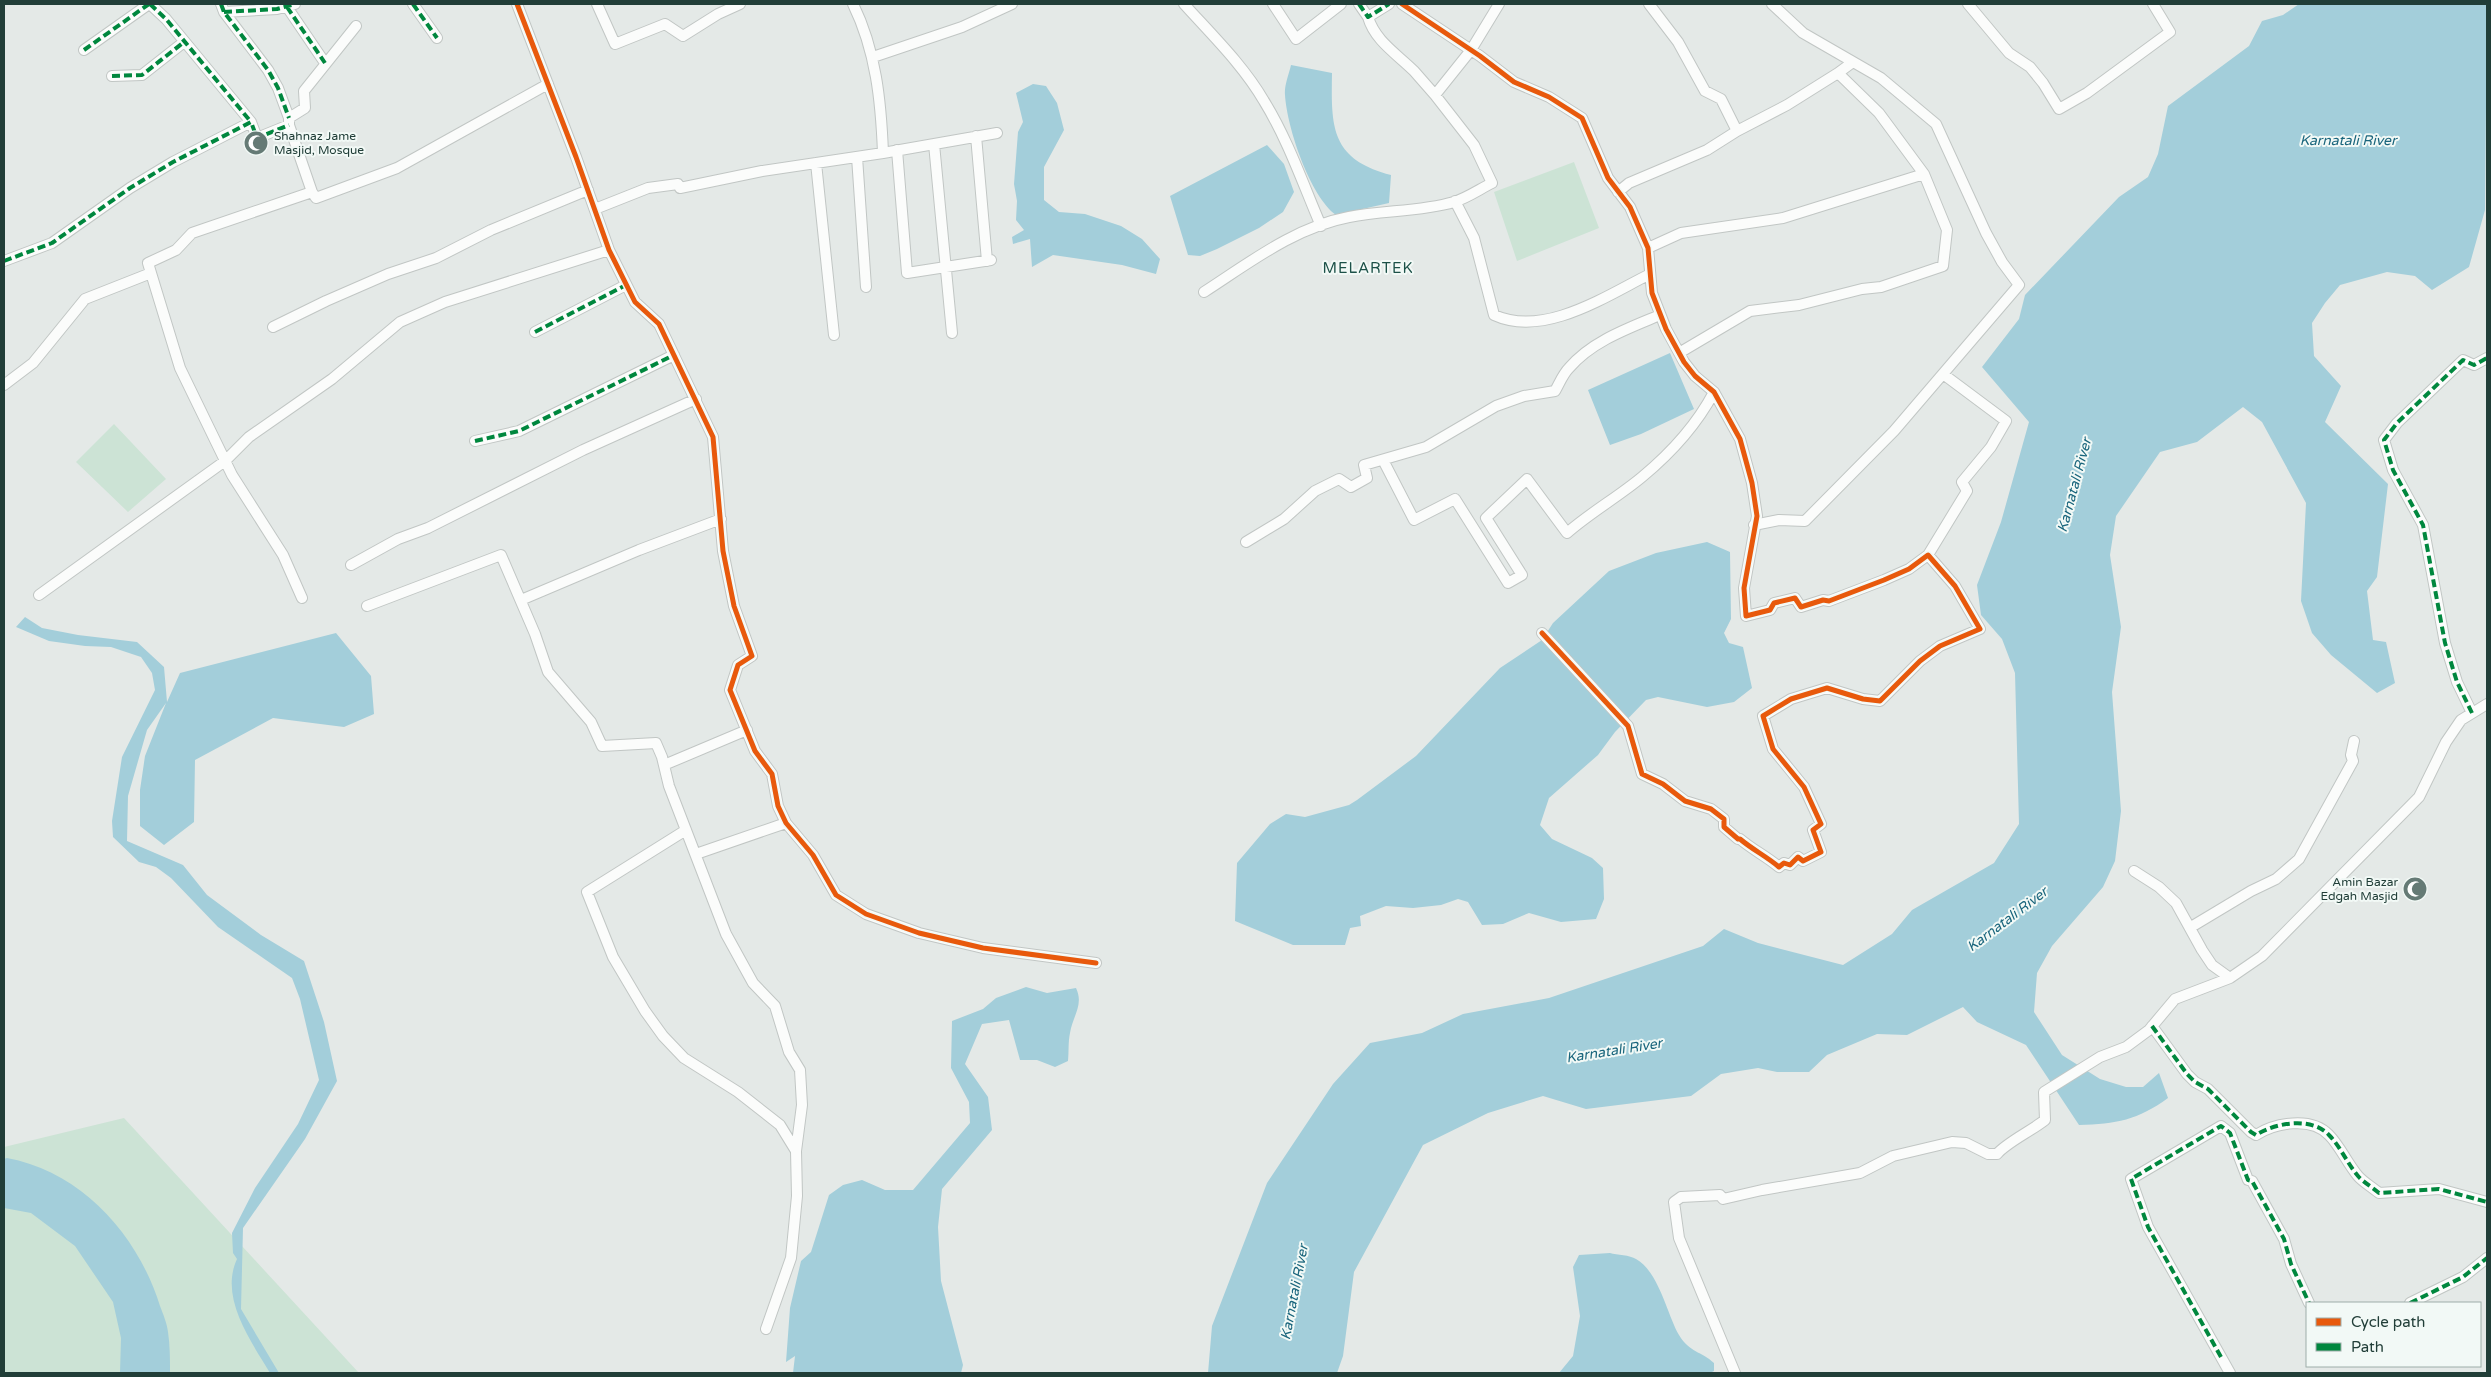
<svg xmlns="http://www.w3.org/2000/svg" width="2491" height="1377" viewBox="0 0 2491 1377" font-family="'Varela Round',sans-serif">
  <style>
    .green { fill: #cce3d5 }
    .water { fill: #a3ceda }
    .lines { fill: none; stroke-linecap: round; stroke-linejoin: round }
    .minor-casing { stroke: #c1c6c4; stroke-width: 12 }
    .minor { stroke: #fbfcfb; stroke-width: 10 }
    .quiet { stroke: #00873e; stroke-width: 4; stroke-dasharray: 8 4; stroke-linecap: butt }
    .cycleway-casing { stroke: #f2f9f6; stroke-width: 8 }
    .cycleway { stroke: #e8590c; stroke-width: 5 }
    .labels { text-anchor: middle; stroke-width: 4; stroke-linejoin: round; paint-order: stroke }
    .poi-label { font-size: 12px; fill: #213e38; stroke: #f2f9f6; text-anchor: start }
    .water-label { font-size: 14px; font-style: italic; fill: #19657c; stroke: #f2f9f6 }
    .quarter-label { font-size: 15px; letter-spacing: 1px; fill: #1c5148; stroke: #f2f9f6 }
  </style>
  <rect width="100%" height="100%" fill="#e4e9e7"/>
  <!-- green -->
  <path class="green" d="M 1574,162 L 1599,228 L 1517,261 L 1494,192 Z
    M 114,424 L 166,479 L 128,512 L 76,462 Z
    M 124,1118 L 359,1373 L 4,1373 L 4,1147 Z"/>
  <!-- water -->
  <path class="water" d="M 2299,4 L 2487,4 L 2485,210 L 2469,267 L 2432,290 L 2415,276 L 2387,272 L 2340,285 L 2325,303 L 2312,323 L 2314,356 L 2341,386 L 2325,422 L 2388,484 L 2377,577 L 2367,591 L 2373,640 L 2386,642 L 2395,683 L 2377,693 L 2331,655 L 2312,633 L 2301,601 L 2306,503 L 2262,422 L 2243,407 L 2197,442 L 2160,452 L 2116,516 L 2110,555 L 2121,627 L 2112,692 L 2121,811 L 2115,861 L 2103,887 L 2052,946 L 2037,973 L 2034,1012 L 2062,1055 L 2100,1079 L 2126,1087 L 2143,1087 L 2159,1073 L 2168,1098 C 2138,1120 2116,1124 2079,1125 L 2026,1045 L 1977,1022 L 1963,1007 L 1907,1035 L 1877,1034 L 1827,1055 L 1809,1072 L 1777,1072 L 1758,1068 L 1721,1074 L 1691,1096 L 1586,1109 L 1543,1096 L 1488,1113 L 1423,1145 L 1354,1272 L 1343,1356 L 1337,1373 L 1208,1373 L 1212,1326 L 1267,1183 L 1333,1084 L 1370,1043 L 1422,1033 L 1463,1014 L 1549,998 L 1703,946 L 1724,929 L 1758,943 L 1843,965 L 1892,934 L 1912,910 L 1994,863 L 2019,824 L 2015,673 L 2002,639 L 1981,615 L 1977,585 L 2001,522 L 2029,422 L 1982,367 L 2019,319 L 2025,295 L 2119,197 L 2148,177 L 2158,154 L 2168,106 L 2249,46 L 2262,21 L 2283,15 Z
    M 1291,65 L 1332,73 C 1331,128 1331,159 1391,175 L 1389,203 L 1336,215 C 1310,196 1287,128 1285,95 C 1284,86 1289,74 1291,65 Z
    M 1033,84 L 1046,86 L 1057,103 L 1064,130 L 1044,167 L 1044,200 L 1059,212 L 1085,214 L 1121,226 L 1142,239 L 1160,259 L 1156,274 L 1122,265 L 1053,255 L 1032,267 L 1030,239 L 1013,244 L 1012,237 L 1024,230 L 1016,220 L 1017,201 L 1014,184 L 1018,132 L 1023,122 L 1016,93 Z
    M 1267,145 L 1284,164 L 1294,192 L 1283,212 L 1259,228 L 1217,249 L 1200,256 L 1188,255 L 1170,196 Z
    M 1670,353 L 1694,409 L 1641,434 L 1610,445 L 1588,390 Z
    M 1707,542 L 1730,552 L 1731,619 L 1724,633 L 1729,643 L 1743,647 L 1752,688 L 1734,702 L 1707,707 L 1658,697 L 1646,700 L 1615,732 L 1598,755 L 1549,798 L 1540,825 L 1552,839 L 1592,858 L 1603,868 L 1604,899 L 1596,919 L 1561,922 L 1529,913 L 1503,924 L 1482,925 L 1468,902 L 1458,899 L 1441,905 L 1413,908 L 1386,906 L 1360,916 L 1361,926 L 1350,928 L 1345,945 L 1293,945 L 1235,921 L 1237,863 L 1270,824 L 1286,814 L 1305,817 L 1349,805 L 1357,800 L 1416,756 L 1500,668 L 1542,640 L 1553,623 L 1609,571 L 1656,553 Z
    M 25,617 L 42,628 L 78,635 L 137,642 L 164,667 L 167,702 L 180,673 L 336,633 L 371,676 L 374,714 L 344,727 L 273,718 L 195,760 L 194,822 L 164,845 L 140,826 L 140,790 L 145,756 L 166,703 L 147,730 L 128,796 L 127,841 L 183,865 L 207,895 L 261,935 L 304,961 L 324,1022 L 337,1081 L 305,1139 L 243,1228 L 241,1309 L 279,1373 L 270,1373 C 251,1341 219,1298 237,1259 L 233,1253 L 232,1233 L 255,1188 L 298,1124 L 319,1080 L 300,999 L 292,978 L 218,927 L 171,878 L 156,867 L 139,862 L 113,837 L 112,821 L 122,757 L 155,690 L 152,673 L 141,657 L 111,647 L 85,646 L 49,641 L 16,627 Z
    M 1026,987 L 1047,993 L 1076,988 C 1084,1005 1073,1015 1070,1033 C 1068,1042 1069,1052 1068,1061 L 1055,1067 L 1037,1060 L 1020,1060 L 1009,1020 L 982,1024 L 965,1064 L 988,1097 L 992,1130 L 942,1189 L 938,1227 L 941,1281 L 963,1365 L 961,1373 L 793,1373 L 795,1356 L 786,1362 L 790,1308 L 801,1261 L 811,1252 L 829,1195 L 843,1185 L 862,1180 L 885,1190 L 913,1190 L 970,1123 L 969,1102 L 951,1068 L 952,1021 L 983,1009 L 996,998 Z
    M 7,1158 C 82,1172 138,1235 160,1306 C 163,1314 167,1323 168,1332 C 170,1345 170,1359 170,1373 L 120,1373 L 121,1338 L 113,1302 L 75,1246 L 31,1213 L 4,1208 L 4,1159 Z
    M 1610,1253 C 1617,1255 1630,1255 1636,1259 C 1659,1272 1667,1314 1679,1335 C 1690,1353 1701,1351 1714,1363 L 1714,1371 L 1710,1373 L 1559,1373 L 1573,1356 L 1580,1316 L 1573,1267 L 1579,1255 Z"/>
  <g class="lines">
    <defs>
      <path id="minor" d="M 150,4 L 166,19 L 251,122
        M 221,4 L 224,12 L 268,70 L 278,88 L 289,118
        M 413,4 L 437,38
        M 517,4 L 576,157 L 609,250 L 635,302 L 659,324 L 713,437 L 723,551 L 734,606 L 752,656 L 738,665 L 730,690 L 755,751 L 772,774 L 778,806 L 786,823 L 813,855 L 836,895 L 866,914 L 919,933 L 983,948 L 1096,963
        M 597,4 L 615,44 L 665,24 L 683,36 L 718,14 L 740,4
        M 853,4 C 876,51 881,101 883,153
        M 1184,4 C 1212,35 1243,65 1264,101 C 1288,140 1303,184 1321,226
        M 1273,4 L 1296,39 L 1341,4
        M 1359,4 L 1368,17 L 1389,4
        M 1402,4 L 1480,56 L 1514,82 L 1549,97 L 1582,118 L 1608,178 L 1630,207 L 1648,248 L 1652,293 L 1666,329 L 1684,362 L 1695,376 L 1714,392 L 1740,439 L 1752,483 L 1757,516 L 1744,588 L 1746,616 L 1770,610 L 1774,603 L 1795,598 L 1801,607 L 1823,600 L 1829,601 L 1884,580 L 1909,569 L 1928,555 L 1955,586 L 1980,629 L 1940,646 L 1920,661 L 1880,701 L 1863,699 L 1827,688 L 1791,699 L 1763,716 L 1773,749 L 1804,787 L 1821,824 L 1813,830 L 1821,852 L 1803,861 L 1798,857 L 1790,865 L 1784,863 L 1779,867 C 1766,856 1753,850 1740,839 L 1738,839 L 1724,827 L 1724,819 L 1711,809 L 1685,801 L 1663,784 L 1642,774 L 1628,726 L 1542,633
        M 1649,4 L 1678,42 L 1705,91 L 1721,99 L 1737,131
        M 1968,4 L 2009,53 L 2030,67 L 2043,83 L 2059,109 L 2087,93 L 2170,32 L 2153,4
        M 287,7 L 325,63
        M 224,12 L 277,9 L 295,4
        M 1368,17 C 1375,41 1397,54 1414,71 C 1421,79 1428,87 1435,95 L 1471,50 L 1499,4
        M 84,50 L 149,4
        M 873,57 L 962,27 L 1012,4
        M 112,76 L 142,75 L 184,42
        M 976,136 L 987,261
        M 934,144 L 952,333
        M 897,150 L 907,273 L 991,260
        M 857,157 L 866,287
        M 816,163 L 834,335
        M 312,192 L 316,198 L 397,168 L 548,84
        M 1618,192 L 1629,183 L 1707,150 L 1737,131 L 1787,105 L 1838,73
        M 1455,201 L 1474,238 L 1494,315 C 1544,338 1606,296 1650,274
        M 595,209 L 648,188 L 678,184 L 680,188 L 762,171 L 883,153 L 997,133
        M 1648,248 L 1681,233 L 1783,218 L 1924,174
        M 4,261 L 52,243 L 130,188 L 173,162 L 251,122 L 257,138 L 289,125
        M 151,273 L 180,368 L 232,475 L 283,555 L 302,598
        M 1204,292 C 1249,263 1295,227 1349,217 C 1384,210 1420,212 1454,202 C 1467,198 1480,189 1492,183 L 1474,145 L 1435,95
        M 273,327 L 326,301 L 388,274 L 436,258 L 491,230 L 588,190
        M 535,332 L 626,285
        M 1679,353 L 1750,311 L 1799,305 L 1862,289 L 1881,287 L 1943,266 L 1947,230 L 1924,174 L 1879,113 L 1838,73 L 1853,62
        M 4,385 L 33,363 L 85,299 L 151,273 L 148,263 L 176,250 L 192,233 L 312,192 L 289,125 L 289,118 L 305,108 L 304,91 L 356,26
        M 475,441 L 519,431 L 674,355
        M 1383,460 L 1414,520 L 1455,499 L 1508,583 L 1522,575 L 1486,518 L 1527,479 L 1567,533 C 1591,512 1618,497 1642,477 C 1671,453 1696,426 1714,392
        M 1754,525 L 1779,520 L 1805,521 L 1894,431 L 2019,285 L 2002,262 L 1986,233 L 1936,124 L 1881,78 L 1803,33 L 1772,4
        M 1246,542 L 1284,519 L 1315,491 L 1339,479 L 1351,487 L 1367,478 L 1364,465 L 1426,447 L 1496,406 L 1524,396 L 1555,391 C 1559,384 1563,374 1569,368 C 1592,341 1629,328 1660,315
        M 1928,555 L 1967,491 L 1962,482 L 1991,447 L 2006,421 L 1943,374
        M 351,565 L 398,539 L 428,528 L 583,450 L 696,399
        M 39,595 L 225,461 L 249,437 L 332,379 L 400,322 L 445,302 L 609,250
        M 521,600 L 639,550 L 721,519
        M 367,606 L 501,555 L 535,634 L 548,672 L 591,722 L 602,746 L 656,743 L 662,757 L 669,786 L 726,934 L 753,983 L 775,1006 L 789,1052 L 800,1070 L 802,1105 L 796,1151 L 797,1196 L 791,1258 L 766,1329
        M 2472,713 L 2457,682 L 2445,643 L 2423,525 L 2393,470 L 2384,440 L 2397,423 L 2463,360 L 2474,365 L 2487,358
        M 664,765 L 747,730
        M 686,830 L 587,892 L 613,957 L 645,1011 L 663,1036 L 684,1058 L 738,1092 L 780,1125 L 796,1151
        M 696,854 L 786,823
        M 2134,871 L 2159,887 L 2176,903 L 2202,950 L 2212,965 L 2230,978
        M 2191,927 L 2251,891 L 2276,879 L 2299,859 L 2353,761 L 2351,755 L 2354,741
        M 2152,1026 L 2187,1074 L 2195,1082 L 2208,1089 L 2251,1132 L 2256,1135 C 2275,1123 2311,1116 2329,1135 C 2340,1146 2347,1163 2358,1176 C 2363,1182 2372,1187 2379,1193 L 2439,1189 L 2487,1202
        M 2410,1303 L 2463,1277 L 2487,1258
        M 1735,1373 L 1679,1238 L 1674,1202 L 1681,1197 L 1720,1195 L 1723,1199 L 1762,1190 L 1860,1173 L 1893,1156 L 1952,1142 L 1966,1143 L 1988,1154 L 1997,1154 C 2006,1143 2031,1131 2045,1120 L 2044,1092 L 2100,1057 L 2126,1047 L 2149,1030 L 2175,999 L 2230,978 L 2262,956 L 2419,797 L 2446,742 L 2461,720 L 2487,704
        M 2230,1373 L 2148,1227 L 2131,1179 L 2221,1126 L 2230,1133 L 2248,1180 L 2252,1181 L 2284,1239 L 2291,1264 L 2309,1303"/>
    </defs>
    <!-- minor casing -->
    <use href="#minor" class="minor-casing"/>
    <!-- minor -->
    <use href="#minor" class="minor"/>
    <!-- quiet -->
    <path class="quiet" d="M 150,4 L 166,19 L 251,122
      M 221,4 L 224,12 L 268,70 L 278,88 L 289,118
      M 413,4 L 437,38
      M 1359,4 L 1368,17 L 1389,4
      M 287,7 L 325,63
      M 224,12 L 277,9 L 295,4
      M 84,50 L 149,4
      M 112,76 L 142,75 L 184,42
      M 4,261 L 52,243 L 130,188 L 173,162 L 251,122 L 257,138 L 289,125
      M 535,332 L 626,285
      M 475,441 L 519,431 L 674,355
      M 2472,713 L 2457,682 L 2445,643 L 2423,525 L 2393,470 L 2384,440 L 2397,423 L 2463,360 L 2474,365 L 2487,358
      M 2152,1026 L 2187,1074 L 2195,1082 L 2208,1089 L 2251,1132 L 2256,1135 C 2275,1123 2311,1116 2329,1135 C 2340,1146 2347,1163 2358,1176 C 2363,1182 2372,1187 2379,1193 L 2439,1189 L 2487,1202
      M 2410,1303 L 2463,1277 L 2487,1258
      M 2221,1357 L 2148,1227 L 2131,1179 L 2221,1126 L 2230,1133 L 2248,1180 L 2252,1181 L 2284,1239 L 2291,1264 L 2309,1303"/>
    <defs>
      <path id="cycleway" d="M 517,4 L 576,157 L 609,250 L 635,302 L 659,324 L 713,437 L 723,551 L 734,606 L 752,656 L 738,665 L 730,690 L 755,751 L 772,774 L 778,806 L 786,823 L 813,855 L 836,895 L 866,914 L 919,933 L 983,948 L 1096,963
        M 1402,4 L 1480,56 L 1514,82 L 1549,97 L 1582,118 L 1608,178 L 1630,207 L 1648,248 L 1652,293 L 1666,329 L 1684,362 L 1695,376 L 1714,392 L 1740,439 L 1752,483 L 1757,516 L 1744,588 L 1746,616 L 1770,610 L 1774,603 L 1795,598 L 1801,607 L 1823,600 L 1829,601 L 1884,580 L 1909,569 L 1928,555 L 1955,586 L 1980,629 L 1940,646 L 1920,661 L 1880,701 L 1863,699 L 1827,688 L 1791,699 L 1763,716 L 1773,749 L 1804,787 L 1821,824 L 1813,830 L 1821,852 L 1803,861 L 1798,857 L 1790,865 L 1784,863 L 1779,867 C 1766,856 1753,850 1740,839 L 1738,839 L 1724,827 L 1724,819 L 1711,809 L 1685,801 L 1663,784 L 1642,774 L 1628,726 L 1542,633"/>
    </defs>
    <!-- cycleway casing -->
    <use href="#cycleway" class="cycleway-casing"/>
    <!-- cycleway -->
    <use href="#cycleway" class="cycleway"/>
  </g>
  <!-- icons -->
  <defs>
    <symbol id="mosque-disc" viewBox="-11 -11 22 22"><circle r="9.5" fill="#657a75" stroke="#f2f9f6"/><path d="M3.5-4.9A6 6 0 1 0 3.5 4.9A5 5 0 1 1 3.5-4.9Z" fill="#fff"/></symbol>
  </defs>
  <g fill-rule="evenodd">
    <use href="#mosque-disc" x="242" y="129" width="28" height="28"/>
    <use href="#mosque-disc" x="2401" y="875" width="28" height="28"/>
  </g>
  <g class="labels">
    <!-- poi labels -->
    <g class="poi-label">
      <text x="274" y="140">Shahnaz Jame<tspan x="274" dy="14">Masjid, Mosque</tspan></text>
      <text x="2398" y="886" text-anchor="end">Amin Bazar<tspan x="2398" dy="14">Edgah Masjid</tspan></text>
    </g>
    <!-- water labels -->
    <g class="water-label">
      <text x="2348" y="145">Karnatali River</text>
      <text transform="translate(2074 485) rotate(-75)" y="5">Karnatali River</text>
      <text transform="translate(2007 919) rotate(-37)" y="5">Karnatali River</text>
      <text transform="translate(1614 1050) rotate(-9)" y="5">Karnatali River</text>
      <text transform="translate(1294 1292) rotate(-79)" y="5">Karnatali River</text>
    </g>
    <!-- quarter labels -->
    <g class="quarter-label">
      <text x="1368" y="273">MELARTEK</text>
    </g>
  </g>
  <!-- border -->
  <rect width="2491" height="1377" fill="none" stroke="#213e38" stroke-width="10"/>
  <!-- legend -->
  <rect x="2306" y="1302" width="175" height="65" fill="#f2f9f6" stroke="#9eaeaa"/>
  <rect x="2316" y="1318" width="25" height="8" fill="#e8590c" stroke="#9eaeaa"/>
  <text x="2351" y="1327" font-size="15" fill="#213e38">Cycle path</text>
  <rect x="2316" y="1343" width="25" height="8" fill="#00873e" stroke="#9eaeaa"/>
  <text x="2351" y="1352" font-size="15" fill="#213e38">Path</text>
</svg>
